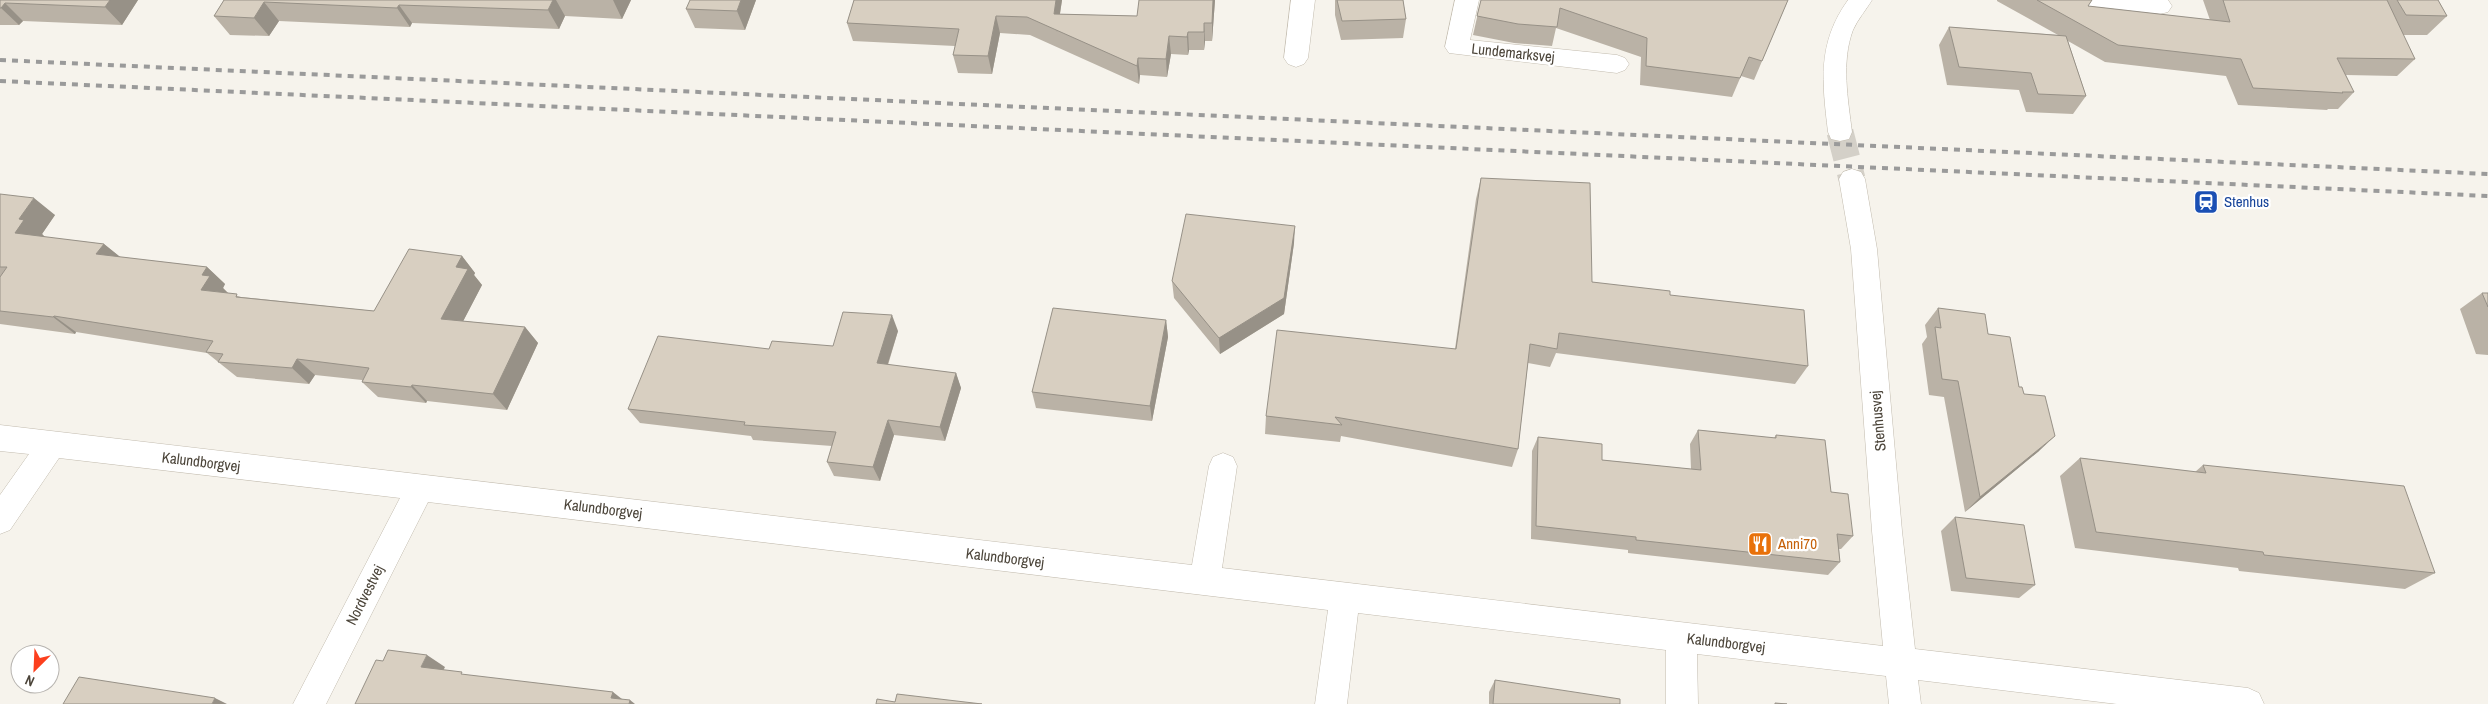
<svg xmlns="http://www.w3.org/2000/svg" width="2488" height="704" viewBox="0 0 2488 704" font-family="'Archivo Narrow',sans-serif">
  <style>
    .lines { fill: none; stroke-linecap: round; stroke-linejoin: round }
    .minor-tunnel { stroke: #d4d0c8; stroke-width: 27; stroke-dasharray: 27 14; stroke-linecap: butt }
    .minor-casing { stroke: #c2bbae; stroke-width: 1 }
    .minor { fill: #fff; fill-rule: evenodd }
    .rail { stroke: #9a9a9a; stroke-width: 4; stroke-dasharray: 6 6; stroke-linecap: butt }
    .wall { fill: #bab2a6 }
    .shaded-wall { fill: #979187 }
    .building { fill: #d8cfc1; stroke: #979187 }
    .labels { text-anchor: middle; stroke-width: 4.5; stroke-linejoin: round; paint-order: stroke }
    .street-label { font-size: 15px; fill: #4b4439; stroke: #fff }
    .transit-label { font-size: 15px; fill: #164399; stroke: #fff; text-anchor: start }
    .food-label { font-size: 15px; fill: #c56008; stroke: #fff; text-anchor: start }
  </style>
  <rect width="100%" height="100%" fill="#f6f3ec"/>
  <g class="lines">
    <!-- minor-tunnel -->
    <path class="minor-tunnel" d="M 1840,132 L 1852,179"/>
    <defs>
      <path id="minor" d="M 1291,0 L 1315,0 L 1308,58 L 1304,64 L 1296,67 L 1288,64 L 1284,58 Z
        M 1455,0 L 1479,0 L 1470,40 L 1617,55 L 1625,58 L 1629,64 L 1625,70 L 1617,73 L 1449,53 L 1445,47 Z
        M 1848,0 L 1872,0 C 1866,10 1858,19 1853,30 C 1841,62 1848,99 1852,132 L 1849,139 L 1840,141 L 1831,139 L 1828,132 C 1822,82 1817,43 1848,0 Z
        M 2083,0 L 2168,0 L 2172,6 L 2168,12 L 2160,14 L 2095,8 L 2087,6 Z
        M 1852,169 L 1861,172 L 1865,179 L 1877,249 L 1902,531 L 1915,649 L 2248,688 L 2259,693 L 2264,704 L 2117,704 L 1918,680 L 1921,704 L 1889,704 L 1886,676 L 1697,654 L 1698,704 L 1666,704 L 1666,650 L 1358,613 L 1347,704 L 1315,704 L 1328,610 L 428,502 L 326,704 L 293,704 L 400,498 L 59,458 L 10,530 L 0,534 L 0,495 L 29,454 L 0,451 L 0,425 L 1192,565 L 1209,466 L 1213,457 L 1223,453 L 1233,457 L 1237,466 L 1222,568 L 1883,646 L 1872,531 L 1851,249 L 1839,179 L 1843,172 Z"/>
    </defs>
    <!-- minor casing -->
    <use href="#minor" class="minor-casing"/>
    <!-- minor -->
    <use href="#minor" class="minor"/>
    <!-- rail -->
    <path class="rail" d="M 0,60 L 2488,174
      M 0,81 L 2488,196"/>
  </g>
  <!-- wall -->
  <path class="wall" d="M 0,0 L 138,0 L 122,25 L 23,21 L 19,25 L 0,25 Z
    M 224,0 L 631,0 L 622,19 L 565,16 L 559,29 L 412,23 L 410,27 L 279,21 L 269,36 L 230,35 L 214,16 Z
    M 756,0 L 745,30 L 695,28 L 686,9 Z
    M 854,0 L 1062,0 L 1060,14 L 1137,16 L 1215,0 L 1212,41 L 1205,41 L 1204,50 L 1189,50 L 1188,55 L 1171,54 L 1167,77 L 1140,75 L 1139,84 L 1030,35 L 1000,33 L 992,74 L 958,73 L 953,55 L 955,46 L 853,41 L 847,23 Z
    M 1335,0 L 1403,0 L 1406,19 L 1403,38 L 1341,40 L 1335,15 Z
    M 1481,0 L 1788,0 L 1754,80 L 1741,76 L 1732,97 L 1640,85 L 1641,57 L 1556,28 L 1552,46 L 1514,43 L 1473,35 Z
    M 1997,0 L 2092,0 L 2088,6 L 2210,20 L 2203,0 L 2438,0 L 2447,16 L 2427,35 L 2403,35 L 2415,59 L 2397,76 L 2346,75 L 2354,92 L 2338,109 L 2328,109 L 2327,110 L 2238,105 L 2226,76 L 2105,62 L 2068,41 L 2086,96 L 2073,114 L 2026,112 L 2019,90 L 1947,85 L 1939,45 L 1949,27 L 2058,35 L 1997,1 Z
    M 1481,178 L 1592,282 L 1670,295 L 1808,366 L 1795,384 L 1556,353 L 1550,367 L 1528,363 L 1518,449 L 1512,467 L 1341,436 L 1340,442 L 1265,434 L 1266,416 L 1455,349 L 1476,199 Z
    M 0,194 L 55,215 L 42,234 L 45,237 L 104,244 L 120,257 L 207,267 L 225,284 L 223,288 L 228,293 L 241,297 L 374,311 L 462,256 L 475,273 L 474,275 L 482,285 L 463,321 L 525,327 L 538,343 L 507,410 L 427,401 L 426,403 L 378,397 L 362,382 L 362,380 L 315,375 L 309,384 L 237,377 L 207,353 L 76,332 L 75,334 L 0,324 Z
    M 1294,243 L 1284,314 L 1220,354 L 1174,298 L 1172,281 Z
    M 2482,293 L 2488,293 L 2488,355 L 2476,354 L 2460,309 Z
    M 1938,308 L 1988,334 L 2019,387 L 2039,451 L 1965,512 L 1944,397 L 1929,395 L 1922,344 L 1927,337 L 1925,325 Z
    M 1166,320 L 1168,337 L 1152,421 L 1036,408 L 1032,392 Z
    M 898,331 L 888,365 L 956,373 L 961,388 L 945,441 L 894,435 L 880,481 L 834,476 L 827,462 L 832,446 L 753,440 L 751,436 L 640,423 L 628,409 L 769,349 L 833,346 Z
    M 1698,430 L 1774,438 L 1776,435 L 1831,492 L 1853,536 L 1841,549 L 1839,549 L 1840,562 L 1828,575 L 1628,553 L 1628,550 L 1531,539 L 1532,451 L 1538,437 L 1602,460 L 1691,469 L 1690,444 Z
    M 2080,458 L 2195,472 L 2203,465 L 2435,573 L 2405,589 L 2239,571 L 2238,568 L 2075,548 L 2060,476 Z
    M 1955,517 L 2035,585 L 2019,598 L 1951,591 L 1941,531 Z
    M 1495,680 L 1620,704 L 1489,704 L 1489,692 Z"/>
  <!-- shaded-wall -->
  <path class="shaded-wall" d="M 110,0 L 138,0 L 122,25 L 105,7 Z
    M 553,0 L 556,0 L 565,16 L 559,29 L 548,10 Z
    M 613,0 L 631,0 L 622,19 Z
    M 741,0 L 756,0 L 745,30 L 737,11 Z
    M 1056,0 L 1062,0 L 1057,32 L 1054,14 Z
    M 1213,0 L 1215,0 L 1212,41 L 1212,23 Z
    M 264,2 L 279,21 L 269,36 L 254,18 Z
    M 5,3 L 23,21 L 19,25 L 1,8 Z
    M 399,5 L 412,23 L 410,27 L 397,8 Z
    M 996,16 L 1000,33 L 992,74 L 988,56 Z
    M 1204,23 L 1205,41 L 1204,50 Z
    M 1188,32 L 1189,50 L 1188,55 L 1187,37 Z
    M 1169,36 L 1171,54 L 1167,77 L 1166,59 Z
    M 1138,58 L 1140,75 L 1139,84 L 1137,66 Z
    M 34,198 L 55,215 L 42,234 L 45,237 L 15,233 L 19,219 Z
    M 1295,226 L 1294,243 L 1284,314 L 1220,354 L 1219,338 Z
    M 104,244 L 124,260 L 96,254 Z
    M 462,256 L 475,273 L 474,275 L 482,285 L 456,335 L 441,319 L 456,267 Z
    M 207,267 L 225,284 L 223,288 L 228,293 L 201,290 L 202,275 Z
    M 892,315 L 898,331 L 883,379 L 877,363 Z
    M 54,316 L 76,332 L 75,334 L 53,317 Z
    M 1166,320 L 1168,337 L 1152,421 L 1150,406 Z
    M 525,327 L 538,343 L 507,410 L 493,394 Z
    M 297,359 L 315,375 L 309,384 L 292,368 Z
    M 956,373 L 961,388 L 945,441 L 940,427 Z
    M 412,385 L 427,401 L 426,403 L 411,387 Z
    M 888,420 L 894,435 L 880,481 L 873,467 Z
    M 2055,436 L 2039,451 L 1965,512 L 1980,497 Z
    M 427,655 L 445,667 L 439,679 L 421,667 Z
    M 613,692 L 627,703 L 611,698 Z
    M 215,698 L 227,704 L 212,704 Z
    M 630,700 L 635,704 L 629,704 Z"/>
  <!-- building -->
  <path class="building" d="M 0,0 L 110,0 L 105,7 L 5,3 L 1,8 L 0,8 Z
    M 224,0 L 553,0 L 548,10 L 399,5 L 397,8 L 264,2 L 254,18 L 214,16 Z
    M 690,0 L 741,0 L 737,11 L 686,9 Z
    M 854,0 L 1056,0 L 1054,14 L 1137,16 L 1139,0 L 1213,0 L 1212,23 L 1204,23 L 1204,32 L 1188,32 L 1187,37 L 1169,36 L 1166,59 L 1138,58 L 1137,66 L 1027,17 L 996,16 L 988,56 L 953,55 L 959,29 L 847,23 Z
    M 1337,0 L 1403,0 L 1406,19 L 1342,21 Z
    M 1481,0 L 1788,0 L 1762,61 L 1749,57 L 1740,78 L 1646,66 L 1647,38 L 1560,8 L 1557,27 L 1518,24 L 1477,16 Z
    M 2037,0 L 2092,0 L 2088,6 L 2230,22 L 2223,0 L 2387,0 L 2415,59 L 2337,58 L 2354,92 L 2342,92 L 2343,93 L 2253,88 L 2241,59 L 2118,45 Z
    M 2397,0 L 2438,0 L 2447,16 L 2406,15 Z
    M 1949,27 L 2066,36 L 2086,96 L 2038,94 L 2031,73 L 1959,67 Z
    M 1481,178 L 1590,183 L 1592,282 L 1670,291 L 1670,295 L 1804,310 L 1808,366 L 1559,333 L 1557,349 L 1530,344 L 1518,449 L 1335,417 L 1342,425 L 1266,416 L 1277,330 L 1456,349 Z
    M 0,194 L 34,198 L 19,219 L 24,220 L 15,233 L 104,244 L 96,254 L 207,267 L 202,275 L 210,276 L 201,290 L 237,294 L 236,297 L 374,311 L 409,249 L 462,256 L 456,267 L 468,269 L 441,319 L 525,327 L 493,394 L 412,385 L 411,387 L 362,382 L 369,368 L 297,359 L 292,368 L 218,362 L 223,354 L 206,352 L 213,341 L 54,316 L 53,317 L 0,311 L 0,277 L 7,267 L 0,267 Z
    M 1186,214 L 1295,226 L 1284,298 L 1219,338 L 1172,281 Z
    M 2482,293 L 2488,293 L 2488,307 Z
    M 1053,308 L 1166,320 L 1150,406 L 1032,392 Z
    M 1938,308 L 1985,314 L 1988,334 L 2010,337 L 2019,387 L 2022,387 L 2024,394 L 2045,396 L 2055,436 L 1980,497 L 1958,381 L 1942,379 L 1935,327 L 1941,328 Z
    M 843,312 L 892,315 L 877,363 L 956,373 L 940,427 L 888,420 L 873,467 L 827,462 L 836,432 L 744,425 L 745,422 L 628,409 L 658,336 L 769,349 L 772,341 L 833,346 Z
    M 1698,430 L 1776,438 L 1776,435 L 1825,440 L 1831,492 L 1848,494 L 1853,536 L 1837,534 L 1840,562 L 1636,540 L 1636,537 L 1536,526 L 1538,437 L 1602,444 L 1602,460 L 1701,470 Z
    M 2080,458 L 2206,473 L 2203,465 L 2404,486 L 2435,573 L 2264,555 L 2263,552 L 2096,532 Z
    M 1955,517 L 2024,525 L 2035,585 L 1966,578 Z
    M 388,650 L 427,655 L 421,667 L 462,672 L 461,674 L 613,692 L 611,698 L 630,700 L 629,704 L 355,704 L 376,660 L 383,661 Z
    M 79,677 L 215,698 L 212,704 L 63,704 Z
    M 1495,680 L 1620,699 L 1620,704 L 1493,704 Z
    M 897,694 L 982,704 L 876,704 L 877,699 L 895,702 Z
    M 1775,703 L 1787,704 L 1775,704 Z"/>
  <!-- icons -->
  <defs>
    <symbol id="station-square" viewBox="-11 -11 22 22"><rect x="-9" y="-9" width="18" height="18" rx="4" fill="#1a4fb4" stroke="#fff"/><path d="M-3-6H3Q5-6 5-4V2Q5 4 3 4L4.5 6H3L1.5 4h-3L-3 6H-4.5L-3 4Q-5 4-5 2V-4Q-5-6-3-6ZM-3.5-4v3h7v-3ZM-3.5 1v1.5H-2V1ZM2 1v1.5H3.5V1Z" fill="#fff"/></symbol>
    <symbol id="restaurant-square" viewBox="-11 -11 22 22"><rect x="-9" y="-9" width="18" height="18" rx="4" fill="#e8710a" stroke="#fff"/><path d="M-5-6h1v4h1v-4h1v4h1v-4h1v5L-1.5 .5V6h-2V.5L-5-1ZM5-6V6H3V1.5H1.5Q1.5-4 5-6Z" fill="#fff"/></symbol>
  </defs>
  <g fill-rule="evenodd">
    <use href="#station-square" x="2192" y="188" width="28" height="28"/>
    <use href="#restaurant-square" x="1746" y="530" width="28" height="28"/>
  </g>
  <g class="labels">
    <!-- street labels -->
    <g class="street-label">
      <text transform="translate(1513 53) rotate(6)" y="5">Lundemarksvej</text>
      <text transform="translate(1878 421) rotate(-95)" y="5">Stenhusvej</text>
      <text transform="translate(201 462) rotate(7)" y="5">Kalundborgvej</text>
      <text transform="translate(603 509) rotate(7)" y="5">Kalundborgvej</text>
      <text transform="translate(1005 558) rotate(7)" y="5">Kalundborgvej</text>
      <text transform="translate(365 595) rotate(-63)" y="5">Nordvestvej</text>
      <text transform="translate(1726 643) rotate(7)" y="5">Kalundborgvej</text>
    </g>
    <!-- transit labels -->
    <g class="transit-label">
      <text x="2224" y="207">Stenhus</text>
    </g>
    <!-- food labels -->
    <g class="food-label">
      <text x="1778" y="549">Anni70</text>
    </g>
  </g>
  <!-- north arrow -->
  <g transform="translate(35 669) rotate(204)"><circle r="24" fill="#ffffff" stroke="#b7b4b0"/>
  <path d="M0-4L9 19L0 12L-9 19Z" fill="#fc3f1d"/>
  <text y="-8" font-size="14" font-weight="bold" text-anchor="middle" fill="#4b4439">N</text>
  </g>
</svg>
